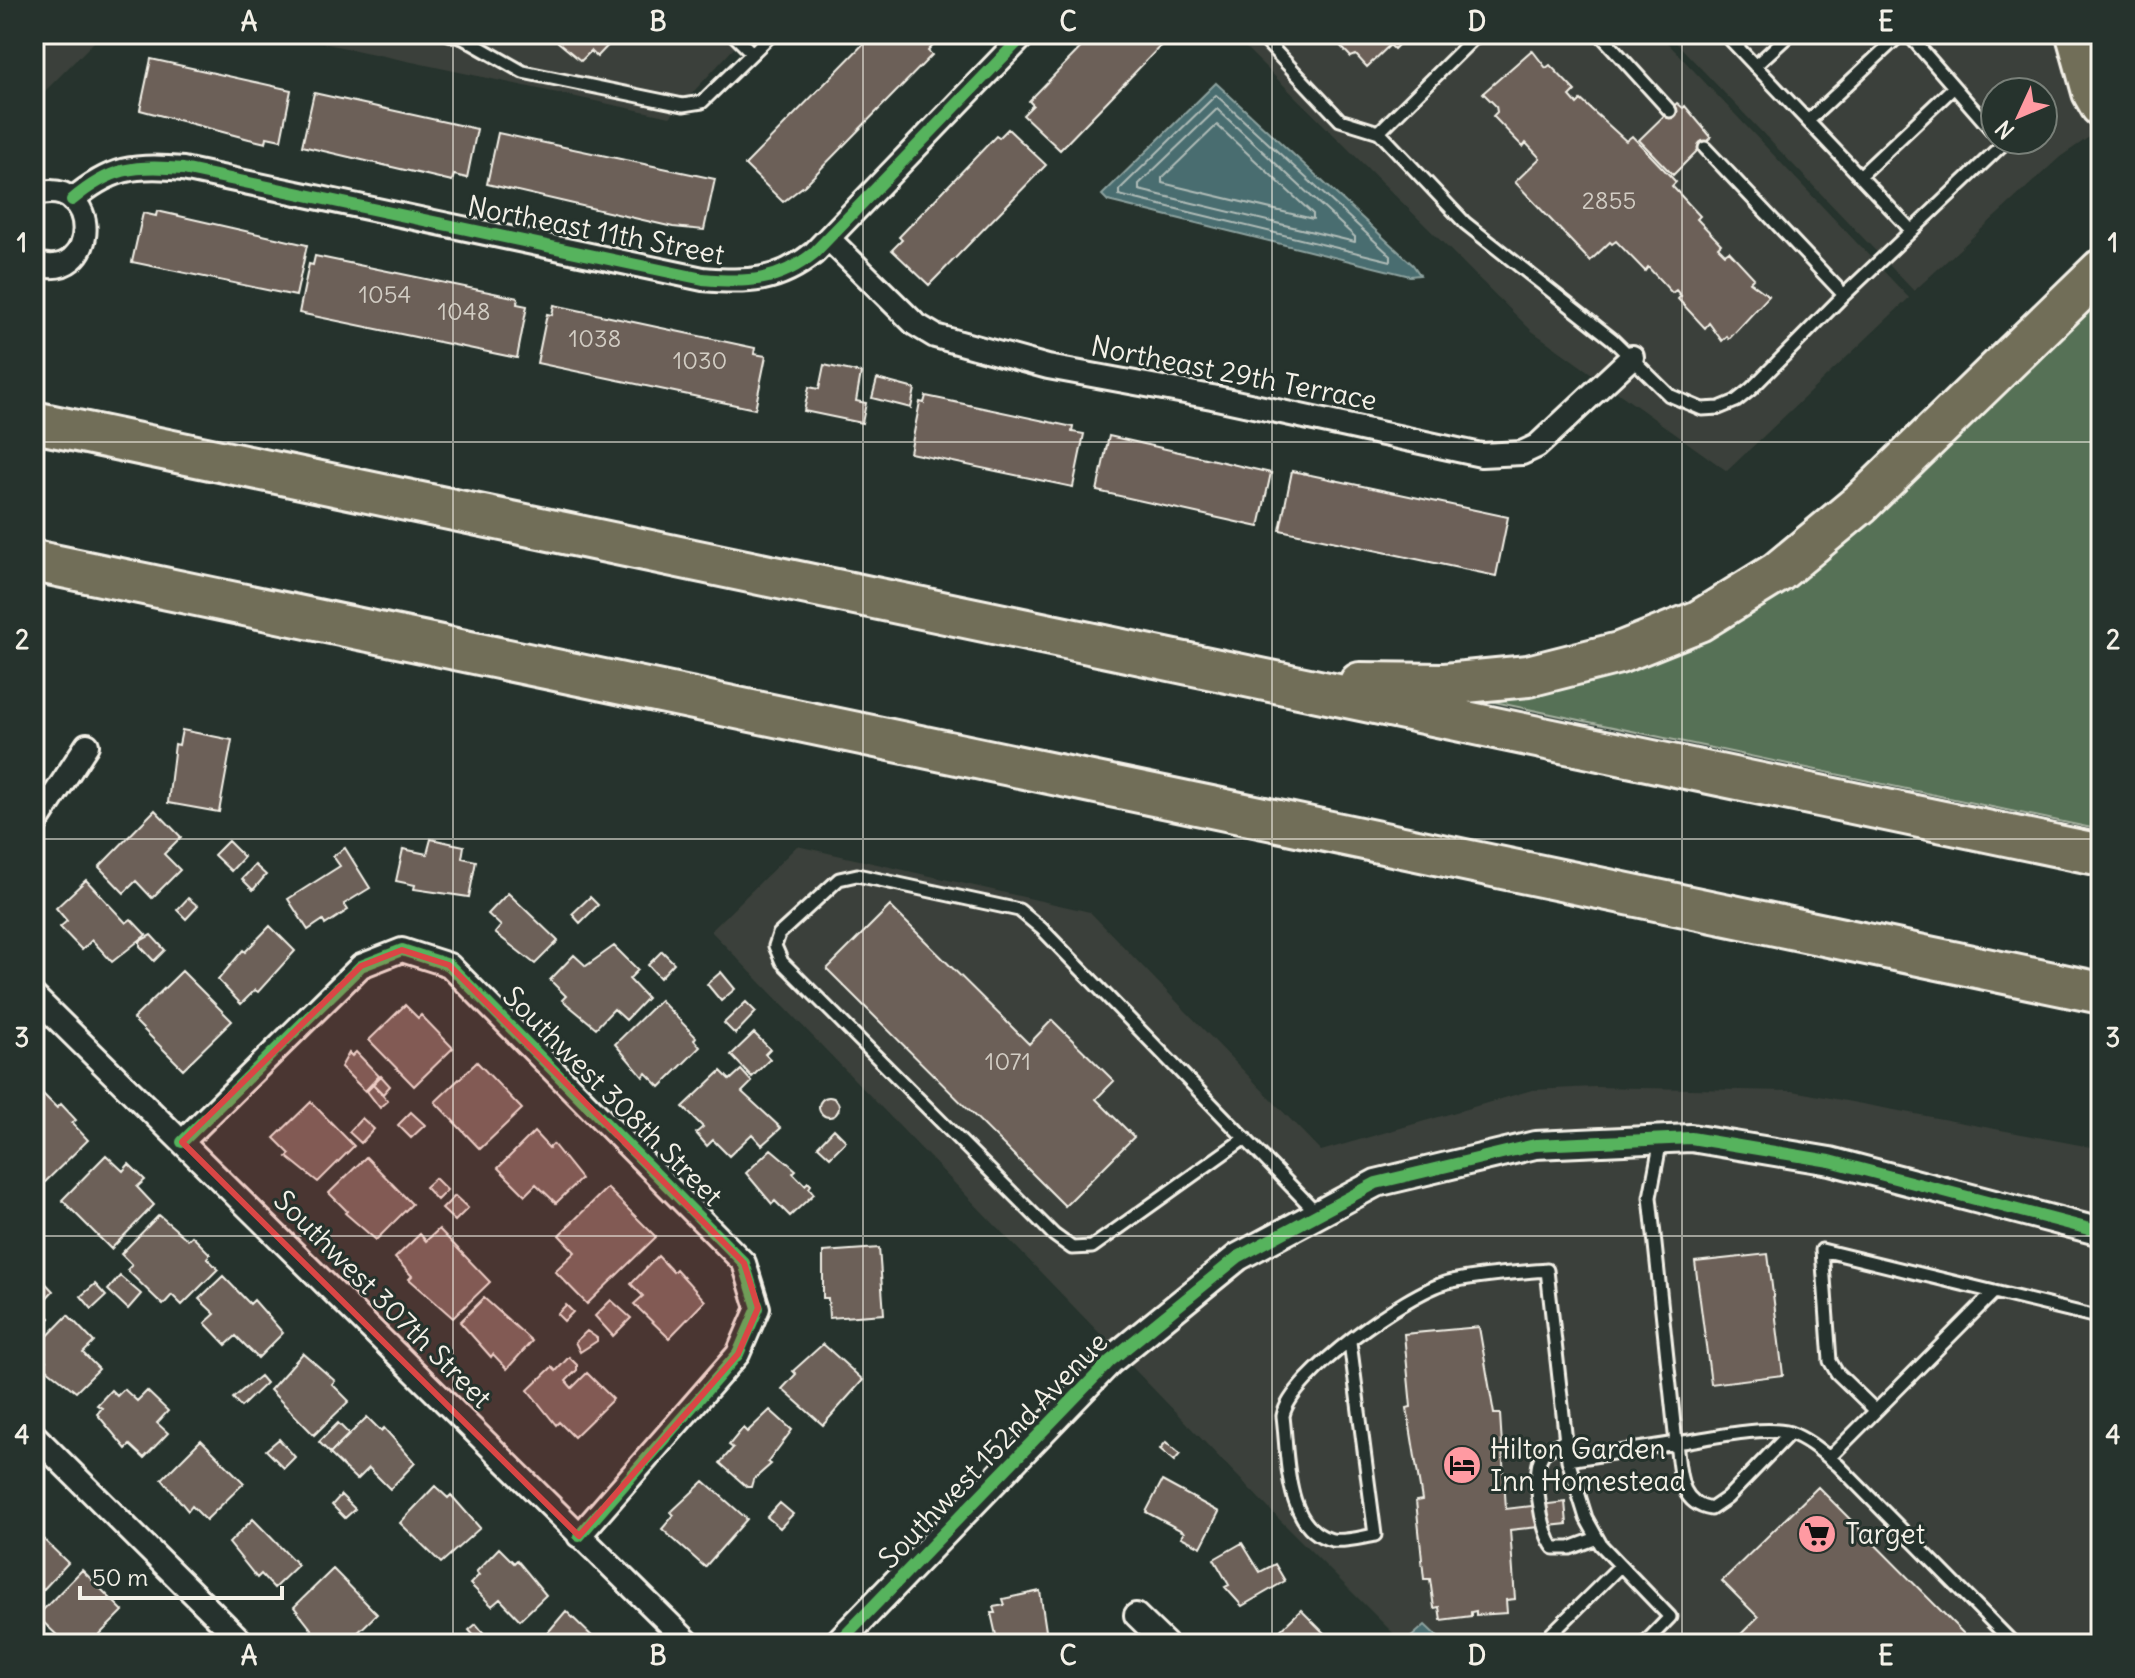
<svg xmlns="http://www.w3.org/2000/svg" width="2135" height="1678" viewBox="0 0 2135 1678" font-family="Delius,sans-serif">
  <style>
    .built { fill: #3b403a; fill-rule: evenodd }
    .green { fill: #577157; stroke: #a6b1a0; stroke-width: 2 }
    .water { fill: #496d6f; stroke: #8da29f; stroke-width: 2 }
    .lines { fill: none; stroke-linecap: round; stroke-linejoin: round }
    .shore { stroke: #b0bcb8; stroke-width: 2 }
    .building { fill: #6c6058; stroke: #f4f1e8; stroke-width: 2 }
    .service-casing { stroke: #f4f1e8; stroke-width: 17 }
    .minor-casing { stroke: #f4f1e8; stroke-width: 28 }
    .tertiary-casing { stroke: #f4f1e8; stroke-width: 32 }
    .motorway-casing { stroke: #f4f1e8; stroke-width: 46 }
    .service { stroke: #26332d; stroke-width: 11 }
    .minor { stroke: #26332d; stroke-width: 22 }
    .tertiary { stroke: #26332d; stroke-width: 26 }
    .motorway { stroke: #716e59; stroke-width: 40 }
    .cycleway-casing { stroke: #26332d; stroke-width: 17 }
    .cycleway { stroke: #56b35d; stroke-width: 12 }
    .marked { fill: #da4645; fill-opacity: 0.2; stroke: #da4645; stroke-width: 6; stroke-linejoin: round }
    .grid { fill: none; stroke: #f4f1e8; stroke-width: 2; stroke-opacity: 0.55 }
    .labels { text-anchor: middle; stroke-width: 6; stroke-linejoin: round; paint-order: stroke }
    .number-label { font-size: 24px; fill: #d2cdc4 }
    .street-label { font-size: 28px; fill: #f4f1e8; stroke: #26332d }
    .poi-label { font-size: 28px; fill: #f4f1e8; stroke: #26332d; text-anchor: start }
    .neatline { fill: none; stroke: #f4f1e8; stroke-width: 3 }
    .grid-label { font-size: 26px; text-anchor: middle; font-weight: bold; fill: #f4f1e8 }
  </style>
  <rect width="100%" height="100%" fill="#26332d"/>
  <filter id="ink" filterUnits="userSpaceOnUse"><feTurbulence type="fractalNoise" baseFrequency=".0125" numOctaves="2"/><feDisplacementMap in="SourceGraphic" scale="16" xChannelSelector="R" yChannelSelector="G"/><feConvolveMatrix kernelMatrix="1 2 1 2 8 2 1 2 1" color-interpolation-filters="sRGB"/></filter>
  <g filter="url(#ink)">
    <!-- built -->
    <path class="built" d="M 34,34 L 102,34 L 34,102 Z
      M 280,34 L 747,34 L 670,117 Z
      M 1232,34 L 1659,34 L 1909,298 L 1727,471 L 1532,331 Z
      M 1668,34 L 2101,34 L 2101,129 L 2060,157 L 1914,291 ZM 1995,92 L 2043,92 L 2043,140 L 1995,140 Z
      M 797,846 L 1090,912 L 1321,1151 L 1532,1090 L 1594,1087 L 1793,1091 L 2101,1149 L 2101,1644 L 1404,1644 L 1276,1516 L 711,931 Z"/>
    <!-- green -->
    <path class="green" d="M 2101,289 L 2101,830 L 1480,699 L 1651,654 Z"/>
    <!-- water -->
    <path class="water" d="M 1216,83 L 1413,265 L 1420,275 L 1410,276 L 1108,201 L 1102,195 Z
      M 1425,1625 L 1444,1643 L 1465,1640 L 1466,1644 L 1416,1644 L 1410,1638 Z"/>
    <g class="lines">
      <!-- shore -->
      <path class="shore" d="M 1216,95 L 1391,256 L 1391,261 L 1119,195 L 1119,190 Z
        M 1217,109 L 1355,237 L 1355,242 L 1139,190 L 1139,184 Z
        M 1217,125 L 1313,214 L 1313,219 L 1162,183 L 1162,178 Z"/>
    </g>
    <!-- building -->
    <path class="building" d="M 556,34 L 619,34 L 597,57 L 591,51 L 581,61 L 552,37 Z
      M 873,34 L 929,34 L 937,41 L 928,51 L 932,55 L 805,185 L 783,202 L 745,165 Z
      M 1094,34 L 1172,34 L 1060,150 L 1023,115 L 1033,105 L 1029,101 Z
      M 1329,34 L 1409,34 L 1394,49 L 1390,45 L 1367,67 L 1356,55 L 1351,57 Z
      M 1532,50 L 1546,68 L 1550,65 L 1575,91 L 1570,96 L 1577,104 L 1581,100 L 1626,141 L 1632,136 L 1676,182 L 1672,186 L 1700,216 L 1697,219 L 1721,244 L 1718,247 L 1725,254 L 1729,251 L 1754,278 L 1750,282 L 1769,296 L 1729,339 L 1727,336 L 1722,341 L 1709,323 L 1705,328 L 1678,299 L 1681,296 L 1676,290 L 1672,293 L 1648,267 L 1645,271 L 1616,241 L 1612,244 L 1610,242 L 1590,261 L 1515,182 L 1540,158 L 1526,143 L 1523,147 L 1493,116 L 1497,112 L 1496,106 L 1483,93 Z
      M 151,59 L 291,90 L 281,140 L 267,137 L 266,143 L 249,139 L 140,110 Z
      M 314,93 L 477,129 L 467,178 L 454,175 L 452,181 L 302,146 Z
      M 1677,103 L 1683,108 L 1685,106 L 1711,137 L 1673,175 L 1639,140 Z
      M 1008,129 L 1046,165 L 929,285 L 892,250 L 902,240 L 899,237 L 996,136 L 999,138 Z
      M 498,133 L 715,179 L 704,230 L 673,227 L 487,184 Z
      M 157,211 L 307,245 L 296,296 L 132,262 L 143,213 L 156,216 Z
      M 315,256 L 518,298 L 517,304 L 527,306 L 517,358 L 299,313 L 309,264 L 313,265 Z
      M 554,305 L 755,348 L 754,354 L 766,356 L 755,409 L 537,363 L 547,314 L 552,315 Z
      M 824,365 L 861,373 L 856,401 L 866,403 L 862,423 L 804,411 L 809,387 L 819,389 Z
      M 877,379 L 915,389 L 911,408 L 872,398 Z
      M 926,396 L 1073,427 L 1072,432 L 1084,434 L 1073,487 L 910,453 L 920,402 L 924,403 Z
      M 1109,436 L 1271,473 L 1259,527 L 1097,491 Z
      M 1292,471 L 1508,517 L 1496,576 L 1280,530 Z
      M 182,730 L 232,740 L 219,812 L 168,803 L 175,744 L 179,745 Z
      M 155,810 L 181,837 L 164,854 L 180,870 L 152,898 L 136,881 L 124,893 L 99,867 Z
      M 431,839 L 464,846 L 462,858 L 476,861 L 469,897 L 414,889 L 415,885 L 396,881 L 403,849 L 427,854 Z
      M 228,841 L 244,857 L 231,871 L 214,855 Z
      M 345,848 L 370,888 L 344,904 L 348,910 L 325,925 L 323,920 L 308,930 L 288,899 L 340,866 L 333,856 Z
      M 255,865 L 266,875 L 253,890 L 242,879 Z
      M 86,880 L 126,923 L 131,919 L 146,935 L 112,962 L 92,940 L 82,950 L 60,927 L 67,921 L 56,908 Z
      M 508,893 L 558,941 L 535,964 L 495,933 L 501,926 L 488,914 Z
      M 590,897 L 598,905 L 580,923 L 572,914 Z
      M 188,898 L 198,906 L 186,919 L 177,910 Z
      M 890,906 L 1029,1044 L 1052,1020 L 1114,1081 L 1096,1099 L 1134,1137 L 1065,1206 L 827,969 Z
      M 270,926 L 295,951 L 258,992 L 255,990 L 241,1004 L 218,980 L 243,950 L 245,952 Z
      M 151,935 L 165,950 L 154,961 L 140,946 L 140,941 Z
      M 614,946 L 638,970 L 629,979 L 647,998 L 626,1020 L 614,1009 L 596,1028 L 562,1000 L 566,996 L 550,980 L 574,955 L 586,966 Z
      M 662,951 L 674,963 L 660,978 L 648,965 Z
      M 182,971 L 232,1021 L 183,1069 L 133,1019 Z
      M 721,972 L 735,989 L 721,1001 L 707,984 Z
      M 660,1000 L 696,1037 L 694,1040 L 700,1047 L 660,1087 L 646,1073 L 643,1077 L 615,1044 Z
      M 746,1002 L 756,1012 L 735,1034 L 724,1023 Z
      M 405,1005 L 418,1018 L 421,1015 L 453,1048 L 414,1086 L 369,1040 Z
      M 754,1033 L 770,1049 L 765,1054 L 770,1059 L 752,1077 L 731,1055 Z
      M 356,1052 L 379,1076 L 365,1091 L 341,1067 L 349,1053 L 352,1056 Z
      M 477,1062 L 522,1109 L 480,1149 L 435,1102 Z
      M 741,1070 L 752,1082 L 742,1092 L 781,1128 L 762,1145 L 752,1134 L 729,1156 L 713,1140 L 707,1146 L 696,1133 L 703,1127 L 683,1107 L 721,1071 L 730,1080 Z
      M 381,1076 L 390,1086 L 383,1094 L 373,1084 Z
      M 34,1085 L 57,1108 L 61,1104 L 76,1120 L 72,1123 L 88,1140 L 42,1185 L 34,1176 Z
      M 373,1085 L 388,1101 L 380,1108 L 367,1091 Z
      M819 1107a10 10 0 1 1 20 0a10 10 0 1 1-20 0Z
      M 311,1102 L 354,1146 L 318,1182 L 287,1157 L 290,1154 L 274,1138 Z
      M 411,1112 L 425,1125 L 411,1138 L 398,1125 Z
      M 362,1118 L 374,1129 L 361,1143 L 349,1132 Z
      M 834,1129 L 846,1141 L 830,1157 L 818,1146 Z
      M 534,1132 L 549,1148 L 553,1144 L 581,1179 L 556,1203 L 536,1184 L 525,1195 L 498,1168 Z
      M 771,1149 L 796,1170 L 793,1173 L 805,1185 L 808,1182 L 811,1185 L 809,1188 L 814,1194 L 790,1216 L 775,1201 L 772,1204 L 746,1173 Z
      M 106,1155 L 123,1171 L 129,1164 L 145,1180 L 137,1187 L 154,1205 L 111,1249 L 62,1200 Z
      M 366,1157 L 412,1204 L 376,1240 L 345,1213 L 347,1211 L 329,1193 Z
      M 435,1178 L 447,1190 L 437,1200 L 425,1187 Z
      M 607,1188 L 656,1237 L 587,1304 L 555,1271 L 575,1252 L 559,1235 Z
      M 455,1196 L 468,1208 L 455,1221 L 442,1209 Z
      M 159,1215 L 188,1240 L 192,1236 L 210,1254 L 207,1258 L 218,1269 L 182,1305 L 172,1295 L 163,1305 L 127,1270 L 132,1265 L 121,1254 Z
      M 439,1229 L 490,1282 L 453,1318 L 409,1279 L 412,1276 L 395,1258 L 420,1234 L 426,1241 Z
      M 879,1248 L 884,1314 L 829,1318 L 828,1298 L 823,1298 L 823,1252 Z
      M 1768,1254 L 1783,1375 L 1711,1384 L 1695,1262 Z
      M 658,1256 L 673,1272 L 676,1269 L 705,1301 L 669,1338 L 634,1304 L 643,1296 L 631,1284 Z
      M 34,1271 L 53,1291 L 38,1307 L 50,1318 L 34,1334 Z
      M 120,1276 L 141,1294 L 128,1309 L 108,1290 Z
      M 223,1276 L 250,1304 L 254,1300 L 283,1333 L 258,1358 L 236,1336 L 226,1345 L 205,1323 L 215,1314 L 199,1299 Z
      M 95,1284 L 106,1296 L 92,1309 L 81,1296 Z
      M 484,1298 L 532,1341 L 507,1369 L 493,1354 L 491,1357 L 460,1322 Z
      M 611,1300 L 631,1318 L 613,1336 L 595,1316 Z
      M 566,1305 L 573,1312 L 564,1321 L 557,1314 Z
      M 68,1315 L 94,1342 L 83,1353 L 99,1369 L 76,1392 L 42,1365 L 46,1361 L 34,1350 Z
      M 1479,1327 L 1494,1414 L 1500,1414 L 1506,1509 L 1565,1502 L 1567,1524 L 1510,1530 L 1515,1599 L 1506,1600 L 1507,1613 L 1476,1615 L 1476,1611 L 1471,1612 L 1471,1616 L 1441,1620 L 1439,1607 L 1434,1608 L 1430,1579 L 1424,1579 L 1416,1501 L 1422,1500 L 1407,1408 L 1411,1407 L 1404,1334 Z
      M 587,1331 L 597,1338 L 597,1341 L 580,1352 L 575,1342 Z
      M 823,1344 L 863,1380 L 823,1425 L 782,1389 L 796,1374 L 793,1371 Z
      M 303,1353 L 335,1381 L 332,1384 L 349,1401 L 314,1435 L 270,1390 Z
      M 569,1357 L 577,1365 L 577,1370 L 566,1381 L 572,1388 L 587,1373 L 613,1399 L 574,1437 L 559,1422 L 556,1425 L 528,1390 L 552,1367 L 556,1371 Z
      M 260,1376 L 266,1383 L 241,1407 L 233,1398 Z
      M 124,1389 L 137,1401 L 147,1391 L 168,1411 L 157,1423 L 168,1433 L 144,1458 L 130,1445 L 126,1449 L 97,1414 L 102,1408 L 97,1405 L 111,1390 L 117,1396 Z
      M 770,1410 L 792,1430 L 768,1462 L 771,1464 L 753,1480 L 751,1487 L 747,1487 L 720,1463 L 733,1448 L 729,1445 L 743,1428 L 747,1432 Z
      M 367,1417 L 381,1431 L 384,1428 L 415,1463 L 390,1489 L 369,1468 L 357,1480 L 330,1454 Z
      M 338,1423 L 349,1434 L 330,1453 L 319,1442 Z
      M 279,1439 L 295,1457 L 284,1468 L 266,1450 Z
      M 201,1440 L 244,1483 L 206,1520 L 192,1506 L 188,1511 L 162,1479 Z
      M 1166,1442 L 1180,1454 L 1174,1461 L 1160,1449 Z
      M 704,1481 L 747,1519 L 705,1567 L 662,1529 L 674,1515 L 671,1512 Z
      M 1162,1481 L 1219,1512 L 1201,1547 L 1181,1537 L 1184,1532 L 1146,1512 Z
      M 435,1486 L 448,1498 L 451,1495 L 480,1528 L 441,1563 L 400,1523 Z
      M 1818,1487 L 1974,1644 L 1731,1644 L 1758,1617 L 1722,1581 Z
      M 341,1495 L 355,1509 L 345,1518 L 332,1505 Z
      M 780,1503 L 793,1514 L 780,1528 L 767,1517 Z
      M 253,1519 L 298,1565 L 274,1588 L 261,1574 L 257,1578 L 229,1543 Z
      M 34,1530 L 68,1563 L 41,1592 L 34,1585 Z
      M 1242,1543 L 1260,1572 L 1275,1564 L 1285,1581 L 1242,1606 L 1225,1587 L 1229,1585 L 1214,1559 Z
      M 499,1548 L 514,1563 L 517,1560 L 546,1595 L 520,1620 L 500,1599 L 492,1606 L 470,1584 L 479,1575 L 476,1572 Z
      M 333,1569 L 377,1614 L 346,1644 L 330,1644 L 322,1636 L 319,1639 L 294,1607 Z
      M 82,1570 L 123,1611 L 90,1644 L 66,1644 L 37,1616 Z
      M 1040,1591 L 1048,1644 L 998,1644 L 991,1613 L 995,1613 L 993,1607 L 1005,1605 L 1003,1599 Z
      M 1301,1610 L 1335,1644 L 1266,1644 Z
      M 566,1611 L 599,1643 L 538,1644 Z
      M 476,1624 L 486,1636 L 479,1642 L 469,1630 Z"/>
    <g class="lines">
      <defs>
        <path id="service" d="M 449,34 L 463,38 L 523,72 L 683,105 L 702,102 L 772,34
          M 733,34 L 752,53
          M 1259,34 L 1340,120 L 1379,132
          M 1478,34 L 1379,132 L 1465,223 L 1612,339 L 1669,395 L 1702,409 L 1719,408 L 1736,401 L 1751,389 L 1844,295 L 2003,144 L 2000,140
          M 1600,34 L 1670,111
          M 1725,34 L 1911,230
          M 1908,34 L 1995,134
          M 1755,66 L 1790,34
          M 1808,121 L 1901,34
          M 1705,148 L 1844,295
          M 1860,176 L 1954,87
          M 1245,1138 L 1092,1247 L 1072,1248 L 1054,1235 L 782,962 L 775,946 L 779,934 L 839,879 L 857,875 L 1019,910 L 1042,929 L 1318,1214
          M 1350,1342 L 1375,1535 C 1362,1537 1346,1542 1332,1540 C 1284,1529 1288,1454 1283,1416 C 1291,1375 1407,1293 1448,1282 C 1480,1274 1515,1273 1547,1270 L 1568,1460
          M 1875,1410 L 1837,1373 L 1830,1361 L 1822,1250 L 2101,1318
          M 1790,1433 L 1727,1498 L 1711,1509 C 1678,1503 1680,1472 1676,1443 C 1706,1439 1762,1425 1790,1433 C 1808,1439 1824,1454 1838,1465 L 2014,1644
          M 1566,1440 C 1559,1444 1550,1448 1544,1453 C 1530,1467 1541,1534 1554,1548 L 1570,1548 L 1597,1538
          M 1829,1458 L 1994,1292
          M 1541,1644 L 1620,1566
          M 1644,1644 L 1670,1617 L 1601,1545 L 1586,1518 L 1568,1460 L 1676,1443 L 1650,1197 L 1661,1140"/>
        <path id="minor" d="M 34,195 C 102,173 101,286 34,263
          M 72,200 C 110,168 134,164 183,169 L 703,279 C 747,283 778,282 814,253 L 1025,34
          M 829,239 L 915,324 L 935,336 L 1048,367 L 1212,397 L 1481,455 L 1522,453 L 1537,446 L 1632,357
          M 34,826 L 87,745
          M 34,996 L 690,1644
          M 182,1142 L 361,966 L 402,950 L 449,965 L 744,1263 L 758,1308 L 738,1354 L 579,1536
          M 34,1435 L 244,1644
          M 1136,1615 L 1166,1644"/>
        <path id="tertiary" d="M 837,1644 L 1110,1361 L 1238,1257 L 1376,1183 L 1535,1145 L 1691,1138 L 1830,1161 L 2101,1232"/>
        <path id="motorway" d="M 2078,38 L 2093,92 L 2101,106
          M 34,422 L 2101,855
          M 34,561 L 2101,993
          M 1360,683 L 1445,684 L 1528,676 L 1619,653 L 1699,621 L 1778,572 L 1861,503 L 2101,270"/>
      </defs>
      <!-- service casing -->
      <use href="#service" class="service-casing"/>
      <!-- minor casing -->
      <use href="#minor" class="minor-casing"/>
      <!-- tertiary casing -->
      <use href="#tertiary" class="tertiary-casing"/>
      <!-- motorway casing -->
      <use href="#motorway" class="motorway-casing"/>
      <!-- service -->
      <use href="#service" class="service"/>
      <!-- minor -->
      <use href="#minor" class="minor"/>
      <!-- tertiary -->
      <use href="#tertiary" class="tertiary"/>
      <!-- motorway -->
      <use href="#motorway" class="motorway"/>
      <defs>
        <path id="cycleway" d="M 72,200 C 110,168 134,164 183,169 L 703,279 C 747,283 778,282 814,253 L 1025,34
          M 182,1142 L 361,966 L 402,950 L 449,965 L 744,1263 L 758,1308 L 738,1354 L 579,1536
          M 837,1644 L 1110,1361 L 1238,1257 L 1376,1183 L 1535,1145 L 1691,1138 L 1830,1161 L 2101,1232"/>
      </defs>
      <!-- cycleway casing -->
      <use href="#cycleway" class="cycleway-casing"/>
      <!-- cycleway -->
      <use href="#cycleway" class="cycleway"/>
    </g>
  </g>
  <!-- marked area -->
  <path class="marked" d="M 402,950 L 449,965 L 744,1263 L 758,1308 L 738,1354 L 579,1536 L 182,1142 L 361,966 Z"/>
  <!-- grid -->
  <path class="grid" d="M 453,34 L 453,1644M 863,34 L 863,1644M 1272,34 L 1272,1644M 1682,34 L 1682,1644M 34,442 L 2101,442M 34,839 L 2101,839M 34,1236 L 2101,1236"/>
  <!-- icons -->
  <defs>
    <symbol id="hotel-disc" viewBox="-11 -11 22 22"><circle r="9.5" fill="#ff9aa2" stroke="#26332d"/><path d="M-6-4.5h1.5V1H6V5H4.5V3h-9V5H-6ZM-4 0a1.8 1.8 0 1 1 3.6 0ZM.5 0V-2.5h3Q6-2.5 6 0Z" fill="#111"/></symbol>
    <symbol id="supermarket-disc" viewBox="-11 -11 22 22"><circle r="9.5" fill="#ff9aa2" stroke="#26332d"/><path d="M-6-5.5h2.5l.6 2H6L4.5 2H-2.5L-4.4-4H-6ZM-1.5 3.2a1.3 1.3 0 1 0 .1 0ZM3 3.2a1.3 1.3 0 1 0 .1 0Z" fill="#111"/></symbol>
  </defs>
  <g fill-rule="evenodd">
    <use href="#hotel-disc" x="1440" y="1443" width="44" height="44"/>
    <use href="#supermarket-disc" x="1795" y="1512" width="44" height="44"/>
  </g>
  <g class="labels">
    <!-- number labels -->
    <g class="number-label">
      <text x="1609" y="209">2855</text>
      <text x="385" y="303">1054</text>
      <text x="464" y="320">1048</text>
      <text x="595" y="347">1038</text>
      <text x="700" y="369">1030</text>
      <text x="1008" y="1070">1071</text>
    </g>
    <!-- street labels -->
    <g class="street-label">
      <text transform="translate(596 230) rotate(11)" y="10">Northeast 11th Street</text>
      <text transform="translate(1234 373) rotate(11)" y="10">Northeast 29th Terrace</text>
      <text transform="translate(613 1096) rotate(45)" y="10">Southwest 308th Street</text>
      <text transform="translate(383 1299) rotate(45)" y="10">Southwest 307th Street</text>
      <text transform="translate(993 1450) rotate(-46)" y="10">Southwest 152nd Avenue</text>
    </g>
    <!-- poi labels -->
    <g class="poi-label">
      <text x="1490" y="1459">Hilton Garden<tspan x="1490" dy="32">Inn Homestead</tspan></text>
      <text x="1845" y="1544">Target</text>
    </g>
  </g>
  <!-- margin -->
  <rect width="2135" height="1678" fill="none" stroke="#26332d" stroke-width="88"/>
  <!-- north arrow -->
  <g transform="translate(2019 116) rotate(226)"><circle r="38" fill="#26332d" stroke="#787f78" stroke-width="2"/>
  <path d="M0-6L14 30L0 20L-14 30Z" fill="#ff9aa2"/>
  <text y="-12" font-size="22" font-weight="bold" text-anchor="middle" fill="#f4f1e8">N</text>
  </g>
  <!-- scale -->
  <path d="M80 1586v12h202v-12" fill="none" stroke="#f4f1e8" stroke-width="4"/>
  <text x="92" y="1586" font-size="24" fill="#f4f1e8" stroke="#26332d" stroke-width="6" paint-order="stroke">50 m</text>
  <rect x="44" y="44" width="2047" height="1590" class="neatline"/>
  <g class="grid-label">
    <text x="249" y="31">A</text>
    <text x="658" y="31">B</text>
    <text x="1068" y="31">C</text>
    <text x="1477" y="31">D</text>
    <text x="1886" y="31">E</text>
    <text x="22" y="252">1</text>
    <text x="2113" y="252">1</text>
    <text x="22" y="649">2</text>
    <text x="2113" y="649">2</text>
    <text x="22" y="1047">3</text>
    <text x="2113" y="1047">3</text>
    <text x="22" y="1444">4</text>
    <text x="2113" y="1444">4</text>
    <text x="249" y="1665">A</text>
    <text x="658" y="1665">B</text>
    <text x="1068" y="1665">C</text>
    <text x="1477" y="1665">D</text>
    <text x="1886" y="1665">E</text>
  </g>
</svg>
